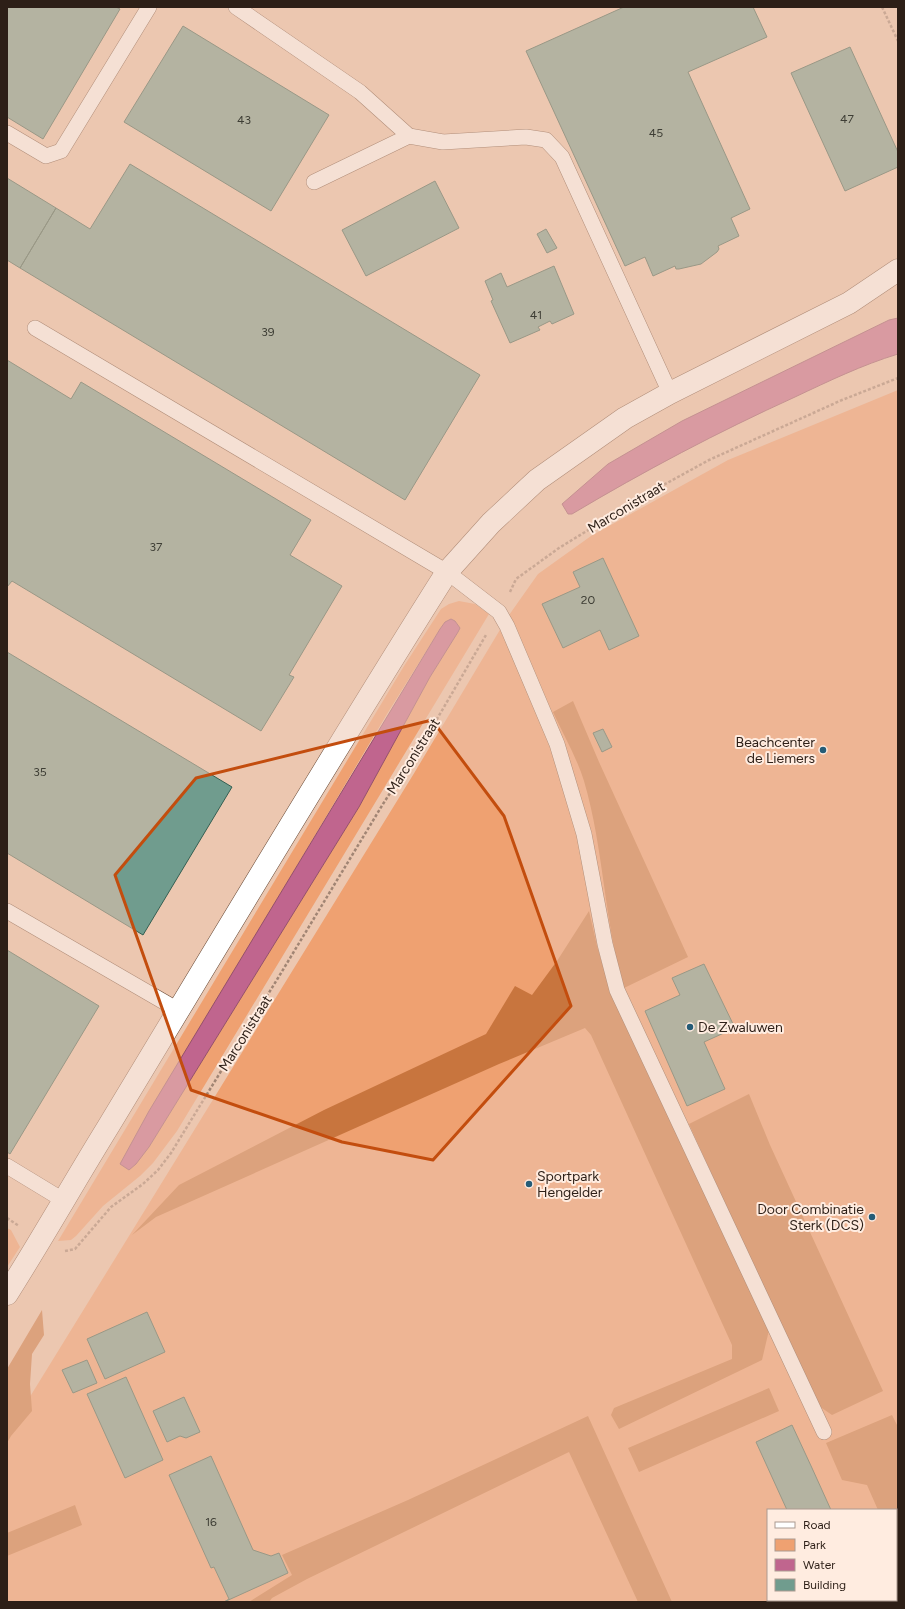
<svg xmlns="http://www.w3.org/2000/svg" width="905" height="1609" viewBox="0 0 905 1609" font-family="Figtree,sans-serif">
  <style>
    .green { fill: #efa171; fill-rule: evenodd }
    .forest { fill: #c8753e }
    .water { fill: #c0658e; stroke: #94506a }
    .building { fill: #709c8e; stroke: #345f52 }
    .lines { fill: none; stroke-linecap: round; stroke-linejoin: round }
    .lane-casing { stroke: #6a4b37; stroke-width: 16 }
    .street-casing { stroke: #6a4b37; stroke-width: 23 }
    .path { stroke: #a18574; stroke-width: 2.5; stroke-dasharray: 3 2; stroke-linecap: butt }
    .lane { stroke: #fff; stroke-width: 15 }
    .street { stroke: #fff; stroke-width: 22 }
    .marked { fill: none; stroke: #c34d0e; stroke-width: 3; stroke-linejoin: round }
    .poi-dot { fill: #255c77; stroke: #ffece0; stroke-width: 1.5 }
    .labels { text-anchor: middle; stroke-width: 4; stroke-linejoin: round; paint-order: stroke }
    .number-label { font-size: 12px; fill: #3e3e35 }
    .street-label { font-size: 14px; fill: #2d1f17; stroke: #ffece0 }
    .poi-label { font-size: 14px; fill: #2d1f17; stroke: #ffece0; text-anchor: end }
  </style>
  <rect width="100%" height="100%" fill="#ecc7b0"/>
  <!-- green -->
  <path class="green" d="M 898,390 L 898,1602 L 7,1602 L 7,1434 L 413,775 L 507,618 L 538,574 L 591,536 L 728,460 ZM 768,1510 L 896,1510 L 896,1600 L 768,1600 Z
    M 459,601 L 475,604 L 489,614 L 177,1131 L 153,1163 L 140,1176 L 103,1206 L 76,1236 L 71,1240 L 58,1241 L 404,666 L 441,609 L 449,604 ZM 451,619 L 455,621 L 460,628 L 458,632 L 430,677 L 359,807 L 149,1147 L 129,1170 L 120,1164 L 387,714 L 440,629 L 445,622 Z
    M 7,1228 L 11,1230 L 20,1247 L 7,1267 Z"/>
  <!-- forest -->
  <path class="forest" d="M 573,701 L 599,762 L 688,957 L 624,988 C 604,921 604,849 584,781 C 577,758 563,734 553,712 Z
    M 589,911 L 597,946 L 611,993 L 769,1330 L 762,1360 L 619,1429 L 611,1415 L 614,1408 L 732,1359 L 732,1345 L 591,1035 L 585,1028 L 499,1064 L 156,1217 L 132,1235 L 179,1185 L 324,1110 L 486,1034 L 515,986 L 532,995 L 557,961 Z
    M 749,1094 L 770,1145 L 883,1391 L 832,1415 L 816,1404 L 689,1124 Z
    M 42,1310 L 44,1335 L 32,1354 L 30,1384 L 32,1411 L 11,1436 L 7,1443 L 7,1369 Z
    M 769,1388 L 779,1411 L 639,1472 L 628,1448 Z
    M 892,1415 L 898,1427 L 898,1555 L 896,1551 L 896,1510 L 878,1510 L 867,1485 L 842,1480 L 826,1443 Z
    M 588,1416 L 672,1602 L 638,1602 L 569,1452 L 307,1579 L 272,1598 L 269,1602 L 249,1602 L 292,1575 L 282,1555 L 408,1500 Z
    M 75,1505 L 82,1525 L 7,1556 L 7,1533 Z"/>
  <!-- water -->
  <path class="water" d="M 898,318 L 898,354 C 862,365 829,381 795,397 C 718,432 644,471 572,514 L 568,514 L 562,504 L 608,464 L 682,421 L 889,320 Z
    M 451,619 L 455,621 L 460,628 L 458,632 L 430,677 L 359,807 L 149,1147 L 136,1164 L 129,1170 L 120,1164 L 149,1111 L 440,629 L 445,622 Z"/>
  <!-- building -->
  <path class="building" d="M 7,7 L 116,7 L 120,9 L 43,139 L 7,117 Z
    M 624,7 L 753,7 L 767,37 L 688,72 L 750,209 L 731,218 L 739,236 L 718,246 L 719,249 L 717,252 L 701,264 L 679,269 L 676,269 L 675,266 L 653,276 L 645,257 L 625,266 L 526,51 Z
    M 183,26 L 329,115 L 271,211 L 124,122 Z
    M 850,47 L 898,152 L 898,167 L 845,191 L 791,73 Z
    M 130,164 L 480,375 L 405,500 L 20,268 L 56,208 L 90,229 Z
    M 7,178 L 56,208 L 20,268 L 7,260 Z
    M 435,181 L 459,228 L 366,276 L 342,230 Z
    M 546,229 L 557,248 L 547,253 L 537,234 Z
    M 554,266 L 574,314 L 552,324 L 550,321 L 538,327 L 540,330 L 510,343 L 491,301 L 493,300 L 485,281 L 501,273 L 507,287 Z
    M 7,360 L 71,399 L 81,382 L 311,520 L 290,555 L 342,586 L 289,675 L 294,677 L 261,731 L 12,581 L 7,587 Z
    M 603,558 L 639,636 L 609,650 L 600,630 L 563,648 L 542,604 L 580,587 L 573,572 Z
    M 7,652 L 232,787 L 143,935 L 7,853 Z
    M 603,729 L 612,747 L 602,752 L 593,733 Z
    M 7,950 L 99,1006 L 10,1154 L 7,1152 Z
    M 704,964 L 735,1028 L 704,1042 L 725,1089 L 687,1106 L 645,1011 L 680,995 L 672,978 Z
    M 147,1312 L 165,1352 L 105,1379 L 87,1339 Z
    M 87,1360 L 97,1383 L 73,1393 L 62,1370 Z
    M 126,1377 L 163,1460 L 125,1478 L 87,1394 Z
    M 184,1397 L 200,1432 L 186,1438 L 180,1436 L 167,1442 L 153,1411 Z
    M 792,1425 L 812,1468 L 831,1510 L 787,1510 L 756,1442 Z
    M 211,1456 L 253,1550 L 271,1556 L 279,1553 L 288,1573 L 224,1602 L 229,1599 L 214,1567 L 211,1568 L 169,1475 Z"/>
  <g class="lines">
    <defs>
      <path id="lane" d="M 236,7 L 360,92 L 409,136 L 443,142 L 526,137 L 546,140 L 562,157 L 670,393
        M 7,133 L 46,156 L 61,151 L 149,7
        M 314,182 L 409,136
        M 35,328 L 447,572 L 499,612 L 507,626 L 557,744 L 584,834 L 605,944 L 617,990 L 824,1432
        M 7,911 L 178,1010
        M 7,1166 L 63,1200"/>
      <path id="street" d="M 7,1294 C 42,1239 74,1182 108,1127 C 220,942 331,755 447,572 L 491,523 L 537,480 L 625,418 L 670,393 L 849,303 L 898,270"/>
    </defs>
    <!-- lane casing -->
    <use href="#lane" class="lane-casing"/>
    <!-- street casing -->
    <use href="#street" class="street-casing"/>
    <!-- path -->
    <path class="path" d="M 882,7 L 898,41
      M 510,592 L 516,579 L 559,548 L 647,494 L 709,460 L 842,400 L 898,378
      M 7,1218 L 19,1226
      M 65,1251 L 75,1249 L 111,1207 L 143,1184 L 158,1170 L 171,1153 L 278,978 L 383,804 L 430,731 L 486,635"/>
    <!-- lane -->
    <use href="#lane" class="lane"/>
    <!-- street -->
    <use href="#street" class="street"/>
  </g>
  <!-- marked area -->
  <path d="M0 0H905V1609H0ZM 432,720 L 504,816 L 571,1006 L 433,1160 L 342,1142 L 191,1090 L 115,875 L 196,778 Z" fill="#ecc7b0" fill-opacity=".55" fill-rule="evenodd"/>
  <path class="marked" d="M 432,720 L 504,816 L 571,1006 L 433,1160 L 342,1142 L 191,1090 L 115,875 L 196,778 Z"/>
  <!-- markers -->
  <g class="poi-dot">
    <circle cx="823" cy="750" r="4"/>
    <circle cx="690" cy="1027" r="4"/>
    <circle cx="529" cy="1184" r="4"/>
    <circle cx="872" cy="1217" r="4"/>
  </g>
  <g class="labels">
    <!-- number labels -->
    <g class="number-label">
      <text x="847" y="123">47</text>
      <text x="244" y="124">43</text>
      <text x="656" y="137">45</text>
      <text x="536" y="319">41</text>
      <text x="268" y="336">39</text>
      <text x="156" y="551">37</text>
      <text x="588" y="604">20</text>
      <text x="40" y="776">35</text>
      <text x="211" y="1526">16</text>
    </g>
    <!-- street labels -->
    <g class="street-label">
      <text transform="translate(626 507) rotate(-31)" y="5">Marconistraat</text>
      <text transform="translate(413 756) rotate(-58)" y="5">Marconistraat</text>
      <text transform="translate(245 1033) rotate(-58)" y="5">Marconistraat</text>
    </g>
    <!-- poi labels -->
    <g class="poi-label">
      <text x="815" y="747">Beachcenter<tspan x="815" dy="16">de Liemers</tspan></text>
      <text x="698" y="1032" text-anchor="start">De Zwaluwen</text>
      <text x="537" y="1181" text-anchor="start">Sportpark<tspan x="537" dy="16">Hengelder</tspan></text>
      <text x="864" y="1214">Door Combinatie<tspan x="864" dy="16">Sterk (DCS)</tspan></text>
    </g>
  </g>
  <!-- border -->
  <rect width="905" height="1609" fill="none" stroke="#2d1f17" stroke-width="16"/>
  <!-- legend -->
  <rect x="767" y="1509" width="130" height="92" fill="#ffece0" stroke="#ab9a90"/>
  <rect x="775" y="1522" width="20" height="6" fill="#ffffff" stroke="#ab9a90"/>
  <text x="803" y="1529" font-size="12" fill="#2d1f17">Road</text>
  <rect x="775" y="1539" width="20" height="12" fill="#efa171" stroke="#ab9a90"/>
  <text x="803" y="1549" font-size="12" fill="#2d1f17">Park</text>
  <rect x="775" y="1559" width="20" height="12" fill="#c0658e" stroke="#ab9a90"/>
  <text x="803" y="1569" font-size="12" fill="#2d1f17">Water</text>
  <rect x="775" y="1579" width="20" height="12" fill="#709c8e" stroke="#ab9a90"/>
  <text x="803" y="1589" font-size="12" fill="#2d1f17">Building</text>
</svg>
